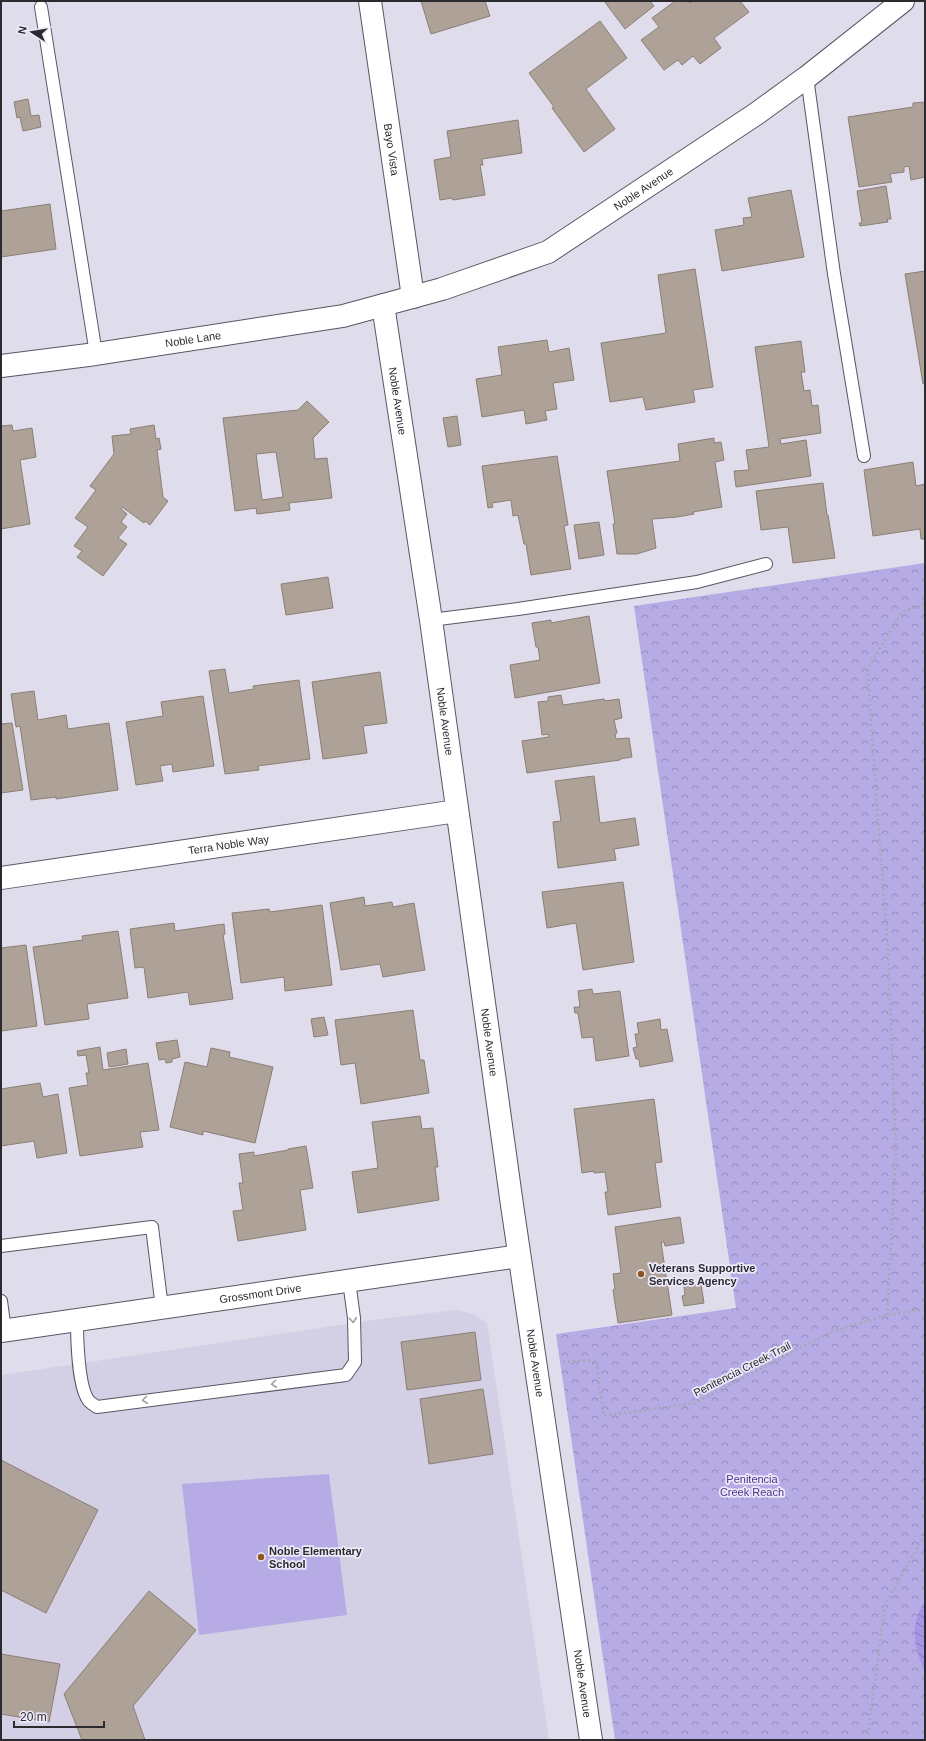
<svg xmlns="http://www.w3.org/2000/svg" width="926" height="1741" viewBox="0 0 926 1741" font-family="Arial,sans-serif">
  <style>
    .built { fill: #d3cfe4 }
    .park { fill: url(#park-crowns) }
    .pitch { fill: #b7abe6 }
    .water { fill: url(#water-waves) }
    .building { fill: #aea198; stroke: #8b7e75; fill-rule: evenodd }
    .lines { fill: none; stroke-linecap: round; stroke-linejoin: round }
    .lane-casing { stroke: #585663; stroke-width: 14 }
    .street-casing { stroke: #585663; stroke-width: 24 }
    .path { stroke: #a8a6b2; stroke-width: 2.5; stroke-dasharray: 2 3; stroke-linecap: butt }
    .lane { stroke: #fff; stroke-width: 12 }
    .street { stroke: #fff; stroke-width: 22 }
    .oneway { stroke: #a09fa1 }
    .poi-dot { fill: #925418; stroke: #eceaf9; stroke-width: 1.5 }
    .labels { text-anchor: middle; stroke-width: 3.5; stroke-linejoin: round; paint-order: stroke }
    .street-label { font-size: 11px; fill: #2b2a2f; stroke: #eceaf9 }
    .poi-label { font-size: 11px; font-weight: bold; fill: #2b2a2f; stroke: #eceaf9; text-anchor: start }
    .park-label { font-size: 11px; fill: #4e308d; stroke: #eceaf9 }
  </style>
  <defs>
    <pattern id="park-crowns" width="20" height="18" patternUnits="userSpaceOnUse"><rect width="20" height="18" fill="#b7abe6"/><path d="M2 6a3 3 0 1 1 6 0M12 15a3 3 0 1 1 6 0" fill="none" stroke="#958bbb"/></pattern>
    <pattern id="water-waves" width="16" height="10" patternUnits="userSpaceOnUse"><rect width="16" height="10" fill="#a895e6"/><path d="M0 5q4-4 8 0t8 0" fill="none" stroke="#897abb"/></pattern>
  </defs>
  <rect width="100%" height="100%" fill="#dfdceb"/>
  <!-- built -->
  <path class="built" d="M 457,1310 L 473,1314 L 487,1323 L 549,1740 L 1,1740 L 1,1375 L 381,1319 Z"/>
  <!-- park -->
  <path class="park" d="M 925,563 L 925,1740 L 615,1740 L 556,1334 L 736,1308 L 634,606 Z"/>
  <!-- pitch -->
  <path class="pitch" d="M 329,1474 L 347,1615 L 199,1635 L 182,1484 Z"/>
  <!-- water -->
  <path class="water" d="M 925,1601 L 925,1672 C 914,1647 909,1625 925,1601 Z"/>
  <!-- building -->
  <path class="building" d="M 421,1 L 485,1 L 490,16 L 431,34 Z
    M 604,1 L 650,1 L 654,6 L 625,29 Z
    M 675,1 L 688,1 L 690,3 L 693,1 L 740,1 L 749,12 L 714,38 L 721,48 L 700,64 L 693,56 L 682,65 L 678,60 L 664,70 L 641,40 L 659,27 L 652,18 Z
    M 600,21 L 627,58 L 586,89 L 615,129 L 584,152 L 552,108 L 554,107 L 529,73 Z
    M 28,99 L 31,116 L 39,115 L 41,127 L 23,131 L 20,117 L 17,118 L 14,102 Z
    M 925,102 L 925,177 L 911,180 L 909,166 L 904,167 L 904,172 L 890,174 L 892,182 L 859,187 L 848,117 L 913,107 L 913,103 Z
    M 518,120 L 522,153 L 482,159 L 483,165 L 480,165 L 485,195 L 453,200 L 452,198 L 440,200 L 434,160 L 451,157 L 447,131 Z
    M 886,186 L 891,219 L 887,219 L 888,222 L 860,226 L 859,223 L 862,223 L 857,191 Z
    M 791,190 L 804,257 L 722,271 L 715,230 L 744,225 L 743,218 L 752,217 L 748,198 Z
    M 50,204 L 56,249 L 1,257 L 1,211 Z
    M 695,269 L 713,387 L 693,390 L 695,402 L 646,410 L 643,397 L 610,402 L 601,343 L 666,333 L 658,275 Z
    M 925,271 L 925,383 L 923,384 L 905,274 Z
    M 547,340 L 549,352 L 569,348 L 574,380 L 553,383 L 557,409 L 545,411 L 547,420 L 526,424 L 524,410 L 482,417 L 476,379 L 502,375 L 498,347 Z
    M 801,341 L 805,372 L 801,372 L 804,391 L 810,390 L 812,406 L 818,405 L 821,433 L 780,439 L 781,444 L 806,440 L 811,476 L 736,487 L 734,471 L 749,470 L 746,450 L 769,447 L 755,347 Z
    M 307,401 L 329,422 L 313,438 L 315,459 L 327,458 L 332,498 L 289,503 L 290,510 L 257,514 L 256,508 L 235,511 L 223,418 L 298,410 ZM 276,452 L 283,497 L 262,500 L 256,454 Z
    M 457,416 L 461,445 L 448,447 L 443,418 Z
    M 12,425 L 13,431 L 32,428 L 36,457 L 20,460 L 30,524 L 1,529 L 1,426 Z
    M 154,425 L 156,439 L 159,438 L 161,449 L 157,450 L 163,497 L 168,501 L 150,525 L 145,521 L 144,523 L 122,507 L 121,509 L 127,514 L 121,522 L 127,527 L 118,538 L 127,544 L 103,576 L 77,557 L 82,551 L 74,546 L 88,527 L 75,518 L 96,490 L 90,486 L 114,454 L 112,436 L 131,434 L 130,429 Z
    M 714,438 L 714,443 L 721,442 L 724,460 L 715,462 L 722,507 L 693,512 L 694,514 L 677,517 L 652,519 L 656,548 L 637,554 L 617,554 L 613,524 L 615,524 L 613,511 L 607,471 L 680,461 L 678,444 Z
    M 557,456 L 568,525 L 564,526 L 571,569 L 531,575 L 526,544 L 524,544 L 518,515 L 513,516 L 511,500 L 492,503 L 493,507 L 488,508 L 482,466 Z
    M 913,462 L 916,486 L 925,484 L 925,539 L 921,539 L 920,529 L 873,536 L 864,470 Z
    M 823,483 L 827,515 L 828,515 L 835,558 L 793,563 L 788,527 L 761,530 L 756,491 Z
    M 599,522 L 604,555 L 579,559 L 574,525 Z
    M 328,577 L 333,608 L 286,615 L 281,584 Z
    M 589,616 L 600,683 L 515,698 L 510,665 L 540,660 L 538,647 L 536,647 L 532,623 L 551,620 L 551,623 Z
    M 225,669 L 229,693 L 254,689 L 253,686 L 299,680 L 310,759 L 258,766 L 259,770 L 225,774 L 209,671 Z
    M 380,672 L 387,723 L 363,726 L 367,753 L 323,759 L 312,682 Z
    M 34,691 L 38,720 L 66,715 L 68,729 L 109,723 L 118,790 L 56,799 L 56,797 L 31,800 L 20,726 L 16,727 L 11,694 Z
    M 561,695 L 563,705 L 604,699 L 605,701 L 619,699 L 622,718 L 614,720 L 617,733 L 615,734 L 616,739 L 629,738 L 632,757 L 620,759 L 620,760 L 527,773 L 522,741 L 549,737 L 548,734 L 542,735 L 538,702 L 548,701 L 548,697 Z
    M 203,696 L 214,766 L 173,772 L 172,764 L 160,766 L 163,781 L 136,785 L 126,722 L 163,716 L 161,702 Z
    M 12,723 L 23,790 L 1,793 L 1,724 Z
    M 594,776 L 600,823 L 635,818 L 639,845 L 614,849 L 616,860 L 558,868 L 553,822 L 561,821 L 555,781 Z
    M 623,882 L 634,962 L 583,970 L 576,923 L 547,928 L 542,892 Z
    M 364,897 L 365,906 L 392,902 L 393,907 L 414,903 L 425,970 L 383,977 L 380,964 L 341,970 L 330,903 Z
    M 322,905 L 332,985 L 285,991 L 284,977 L 241,983 L 232,913 L 269,909 L 270,912 Z
    M 174,923 L 175,931 L 224,924 L 225,934 L 223,935 L 233,999 L 190,1005 L 188,992 L 148,998 L 144,967 L 135,968 L 130,929 Z
    M 118,931 L 128,998 L 87,1004 L 89,1019 L 45,1025 L 33,947 L 83,940 L 82,936 Z
    M 26,945 L 37,1026 L 1,1031 L 1,948 Z
    M 592,989 L 593,994 L 620,991 L 629,1056 L 596,1061 L 593,1037 L 582,1038 L 578,1013 L 575,1013 L 574,1007 L 580,1007 L 578,991 Z
    M 413,1010 L 420,1060 L 424,1060 L 429,1093 L 361,1104 L 355,1063 L 341,1065 L 335,1020 Z
    M 324,1017 L 328,1035 L 314,1037 L 311,1019 Z
    M 660,1019 L 661,1030 L 667,1029 L 673,1061 L 640,1067 L 639,1059 L 636,1059 L 633,1048 L 637,1047 L 635,1034 L 639,1034 L 637,1023 Z
    M 177,1040 L 180,1057 L 172,1059 L 172,1062 L 166,1063 L 165,1059 L 159,1060 L 156,1043 Z
    M 100,1047 L 103,1070 L 148,1063 L 159,1130 L 140,1132 L 143,1147 L 80,1156 L 69,1088 L 88,1085 L 86,1073 L 89,1073 L 86,1055 L 78,1056 L 77,1051 Z
    M 211,1048 L 230,1052 L 229,1057 L 273,1067 L 255,1143 L 203,1131 L 203,1135 L 170,1127 L 185,1062 L 207,1067 Z
    M 126,1049 L 128,1064 L 109,1067 L 107,1053 Z
    M 40,1083 L 43,1097 L 58,1094 L 67,1153 L 37,1158 L 34,1141 L 1,1146 L 1,1089 Z
    M 654,1099 L 662,1162 L 655,1163 L 661,1207 L 608,1215 L 605,1192 L 608,1192 L 605,1172 L 594,1173 L 594,1171 L 582,1173 L 574,1109 Z
    M 420,1116 L 422,1129 L 433,1128 L 438,1167 L 435,1167 L 439,1200 L 358,1213 L 352,1172 L 378,1168 L 372,1122 Z
    M 306,1146 L 313,1188 L 300,1190 L 306,1230 L 238,1241 L 233,1211 L 243,1210 L 239,1183 L 243,1183 L 239,1154 L 254,1152 L 254,1156 L 288,1150 L 288,1149 Z
    M 680,1217 L 684,1243 L 665,1246 L 664,1242 L 661,1242 L 672,1315 L 618,1323 L 613,1290 L 615,1289 L 613,1274 L 621,1273 L 615,1227 Z
    M 701,1284 L 704,1303 L 684,1306 L 682,1296 L 685,1295 L 684,1286 Z
    M 475,1332 L 481,1380 L 407,1390 L 401,1342 Z
    M 483,1389 L 493,1454 L 429,1464 L 420,1399 Z
    M 1,1460 L 98,1510 L 46,1613 L 1,1590 Z
    M 149,1591 L 196,1630 L 133,1706 L 145,1740 L 82,1740 L 64,1694 Z
    M 1,1654 L 60,1664 L 49,1722 L 1,1714 Z"/>
  <g class="lines">
    <defs>
      <path id="lane" d="M 41,7 L 96,354
        M 807,77 L 834,274 L 864,456
        M 431,620 L 518,609 L 697,582 L 766,564
        M 1,1246 L 152,1227 L 162,1308
        M 1,1301 L 5,1331 L 2,1334
        M 77,1320 C 77,1337 78,1388 89,1401 C 91,1403 94,1405 97,1407 L 346,1375 L 355,1362 L 354,1318 L 349,1281"/>
      <g id="street">
        <path id="s1" d="M 370,1 L 413,297"/>
        <path id="s2" d="M 383,305 L 431,620 L 512,1205 L 591,1740"/>
        <path id="s3" d="M 1,366 L 96,354 L 343,316 L 442,289 L 548,252 L 756,114 L 807,77 L 903,1"/>
        <path id="s4" d="M 1,878 L 457,811"/>
        <path id="s5" d="M 1,1331 L 519,1256"/>
      </g>
    </defs>
    <!-- lane casing -->
    <use href="#lane" class="lane-casing"/>
    <!-- street casing -->
    <use href="#street" class="street-casing"/>
    <!-- path -->
    <path class="path" d="M 887,1315 L 896,1152 L 888,952 L 871,725 L 868,668 L 902,612 L 925,604
      M 563,1362 L 596,1360 L 604,1416 L 695,1403 L 831,1332 L 887,1315 L 925,1309
      M 867,1740 L 885,1605 L 925,1534"/>
    <!-- lane -->
    <use href="#lane" class="lane"/>
    <!-- street -->
    <use href="#street" class="street"/>
  </g>
  <!-- one-way arrows -->
  <defs><path id="oneway-chevron" d="M-2-3.5L2.5 0L-2 3.5" fill="none" stroke-width="1.6" stroke-linecap="round" stroke-linejoin="round"/></defs>
  <g class="oneway">
    <use href="#oneway-chevron" transform="translate(353 1320) rotate(86)"/>
    <use href="#oneway-chevron" transform="translate(274 1384) rotate(173)"/>
    <use href="#oneway-chevron" transform="translate(145 1400) rotate(173)"/>
  </g>
  <!-- markers -->
  <g class="poi-dot">
    <circle cx="641" cy="1274" r="4"/>
    <circle cx="261" cy="1557" r="4"/>
  </g>
  <g class="labels">
    <!-- street labels -->
    <g class="street-label">
      <text dy="4" stroke="none"><textPath href="#s1" startOffset="150">Bayo Vista</textPath></text>
      <text dy="4" stroke="none"><textPath href="#s3" startOffset="675">Noble Avenue</textPath></text>
      <text dy="4" stroke="none"><textPath href="#s3" startOffset="194">Noble Lane</textPath></text>
      <text dy="4" stroke="none"><textPath href="#s2" startOffset="97">Noble Avenue</textPath></text>
      <text dy="4" stroke="none"><textPath href="#s2" startOffset="421">Noble Avenue</textPath></text>
      <text dy="4" stroke="none"><textPath href="#s4" startOffset="230">Terra Noble Way</textPath></text>
      <text dy="4" stroke="none"><textPath href="#s2" startOffset="745">Noble Avenue</textPath></text>
      <text dy="4" stroke="none"><textPath href="#s5" startOffset="262">Grossmont Drive</textPath></text>
      <text dy="4" stroke="none"><textPath href="#s2" startOffset="1069">Noble Avenue</textPath></text>
      <text transform="translate(742 1369) rotate(-27)" y="4">Penitencia Creek Trail</text>
      <text dy="4" stroke="none"><textPath href="#s2" startOffset="1393">Noble Avenue</textPath></text>
    </g>
    <!-- poi labels -->
    <g class="poi-label">
      <text x="649" y="1272">Veterans Supportive<tspan x="649" dy="13">Services Agency</tspan></text>
      <text x="269" y="1555">Noble Elementary<tspan x="269" dy="13">School</tspan></text>
    </g>
    <!-- park labels -->
    <g class="park-label">
      <text x="752" y="1483">Penitencia<tspan x="752" dy="13">Creek Reach</tspan></text>
    </g>
  </g>
  <!-- border -->
  <rect width="926" height="1741" fill="none" stroke="#2b2a2f" stroke-width="4"/>
  <!-- north arrow -->
  <g transform="translate(32 32) rotate(282)" stroke="#eceaf9" stroke-width="3" paint-order="stroke">
  <path d="M0-3L7 15L0 10L-7 15Z" fill="#2b2a2f"/>
  <text y="-6" font-size="11" font-weight="bold" text-anchor="middle" fill="#2b2a2f">N</text>
  </g>
  <!-- scale -->
  <path d="M14 1721v6h90v-6" fill="none" stroke="#2b2a2f" stroke-width="2"/>
  <text x="20" y="1721" font-size="12" fill="#2b2a2f" stroke="#eceaf9" stroke-width="3" paint-order="stroke">20 m</text>
</svg>
